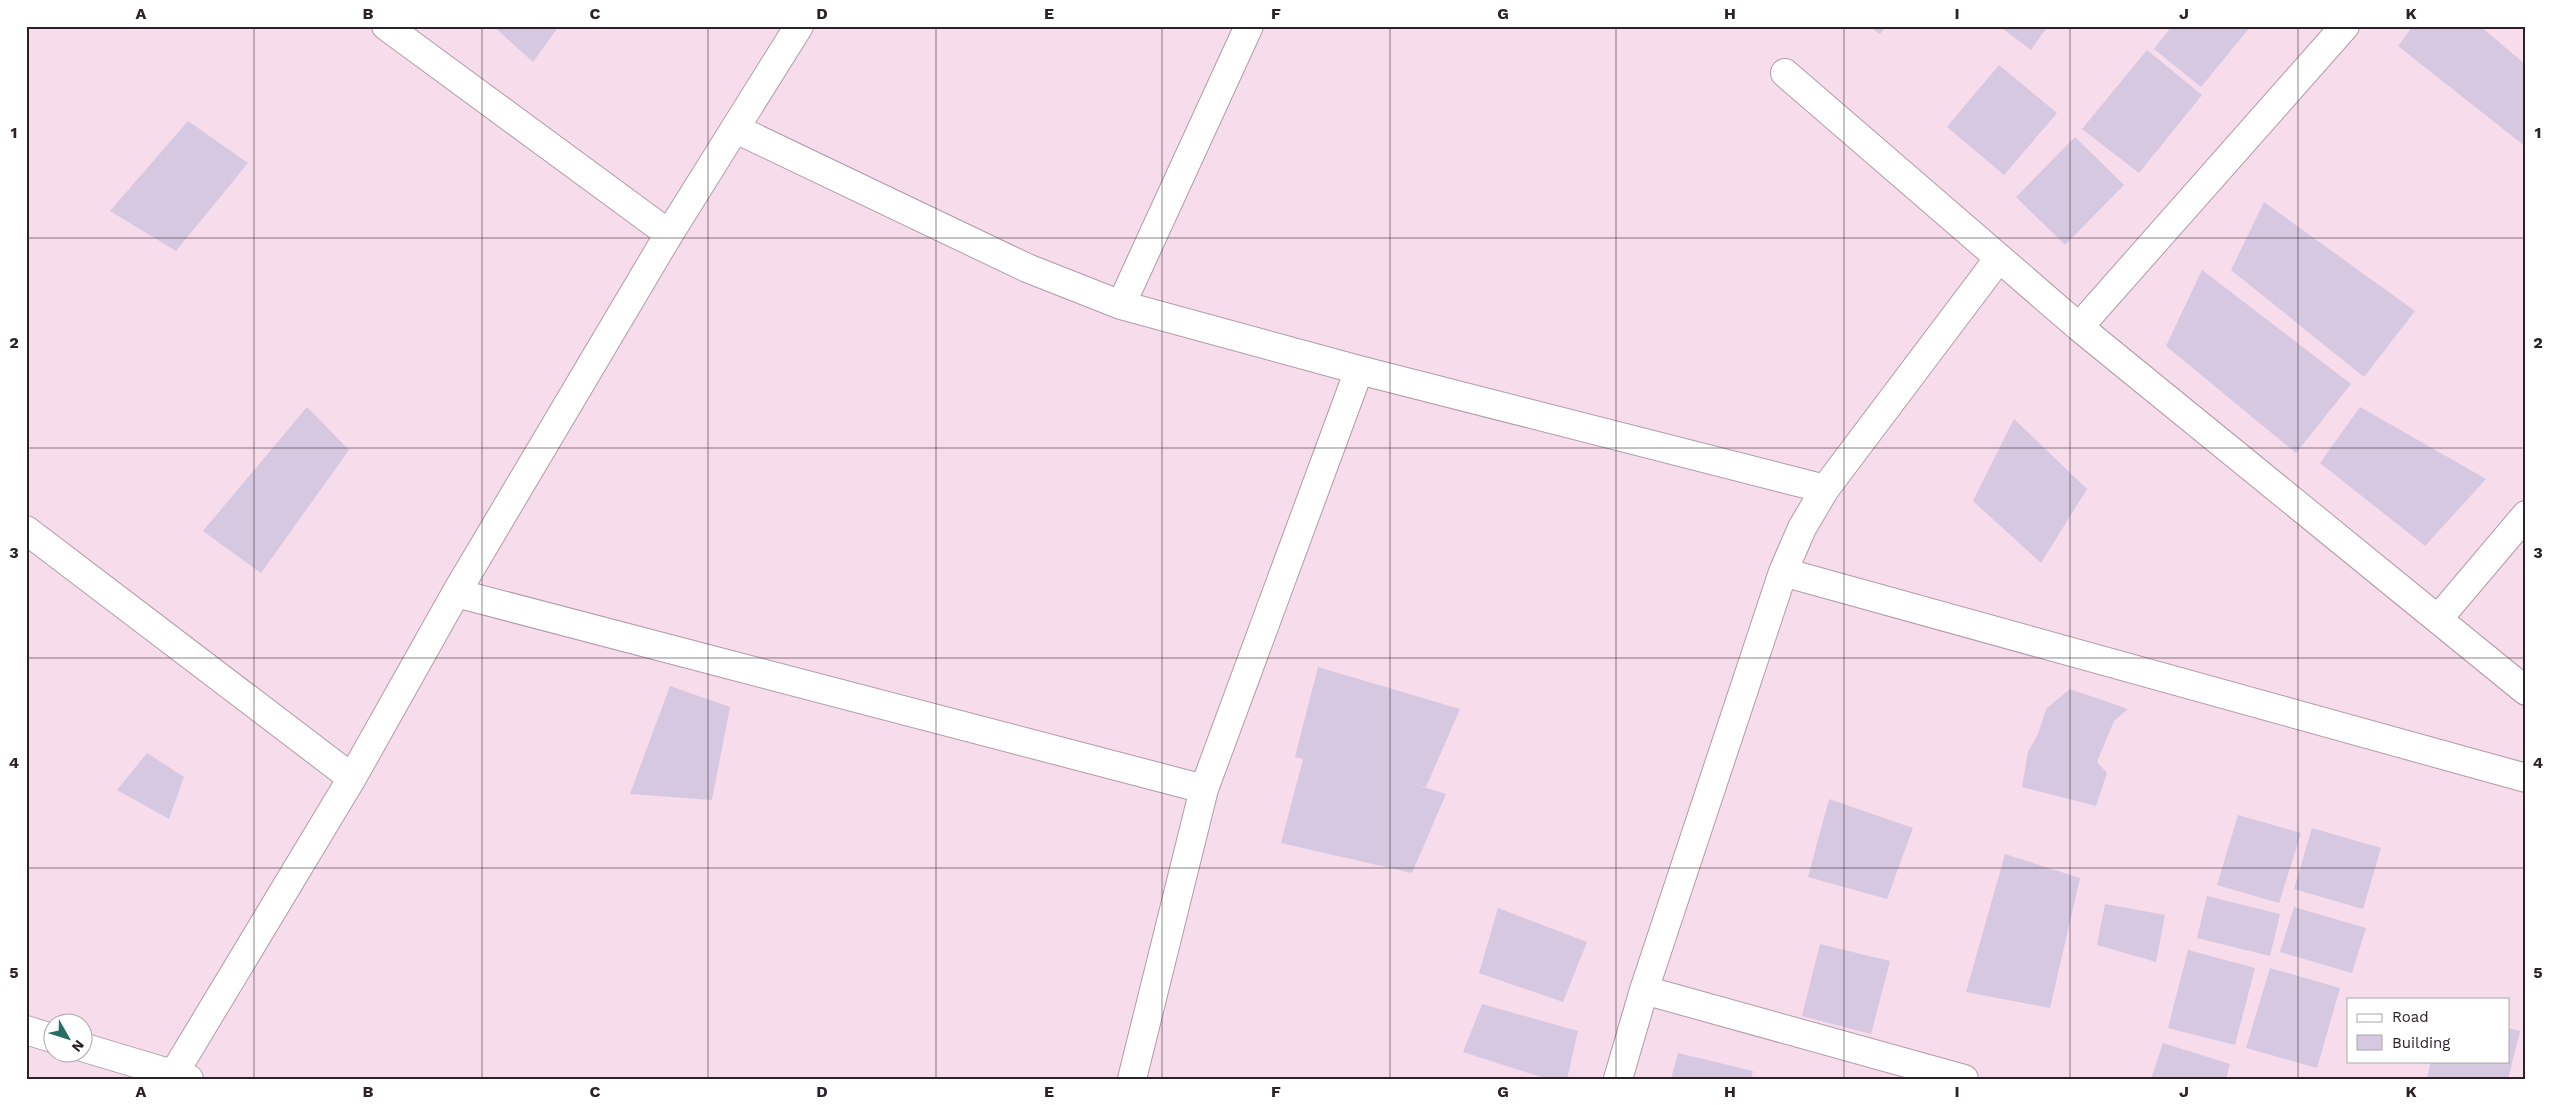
<svg xmlns="http://www.w3.org/2000/svg" width="2552" height="1105" viewBox="0 0 2552 1105" font-family="'Work Sans',sans-serif">
  <style>
    .building { fill: #d6c8e0 }
    .lines { fill: none; stroke-linecap: round; stroke-linejoin: round }
    .minor-casing { stroke: #b39aa8; stroke-width: 30 }
    .minor { stroke: #fff; stroke-width: 28 }
    .grid { fill: none; stroke: #2b2127; stroke-width: 1; stroke-opacity: 0.55 }
    .neatline { fill: none; stroke: #2b2127; stroke-width: 2 }
    .grid-label { font-size: 16px; text-anchor: middle; font-weight: bold; fill: #2b2127 }
  </style>
  <rect width="100%" height="100%" fill="#f7dceb"/>
  <!-- building -->
  <path class="building" d="M 493,26 L 559,26 L 533,62 Z
    M 1869,26 L 1886,26 L 1880,34 Z
    M 1999,26 L 2048,26 L 2031,50 Z
    M 2172,26 L 2251,26 L 2201,87 L 2154,49 Z
    M 2413,26 L 2480,26 L 2526,65 L 2526,147 L 2398,46 Z
    M 2147,50 L 2202,95 L 2139,173 L 2082,129 Z
    M 1999,65 L 2057,113 L 2004,175 L 1947,127 Z
    M 188,121 L 248,163 L 176,251 L 110,211 Z
    M 2075,137 L 2124,185 L 2065,245 L 2016,197 Z
    M 2264,202 L 2415,311 L 2364,377 L 2231,270 Z
    M 2202,270 L 2351,384 L 2296,453 L 2166,346 Z
    M 307,407 L 349,450 L 261,573 L 203,531 Z
    M 2360,407 L 2486,479 L 2425,546 L 2320,463 Z
    M 2014,419 L 2087,489 L 2041,563 L 1973,501 Z
    M 1318,667 L 1460,709 L 1426,787 L 1411,783 L 1446,794 L 1412,873 L 1281,843 L 1303,759 L 1295,757 Z
    M 670,686 L 730,707 L 712,800 L 630,794 Z
    M 2070,689 L 2128,709 L 2114,721 L 2097,762 L 2107,773 L 2096,806 L 2022,787 L 2028,752 L 2038,734 L 2046,709 Z
    M 147,753 L 184,777 L 169,819 L 117,790 Z
    M 1829,799 L 1913,828 L 1887,899 L 1808,877 Z
    M 2238,815 L 2301,833 L 2279,903 L 2217,885 Z
    M 2312,828 L 2381,848 L 2363,909 L 2294,889 Z
    M 2005,854 L 2080,878 L 2050,1008 L 1966,992 Z
    M 2207,896 L 2280,914 L 2270,956 L 2197,938 Z
    M 2105,904 L 2165,915 L 2156,962 L 2097,945 Z
    M 2294,907 L 2366,928 L 2352,973 L 2280,952 Z
    M 1498,908 L 1587,942 L 1563,1002 L 1479,973 Z
    M 1820,944 L 1890,961 L 1871,1034 L 1802,1016 Z
    M 2188,950 L 2255,968 L 2235,1045 L 2168,1028 Z
    M 2270,968 L 2340,988 L 2317,1068 L 2246,1048 Z
    M 1482,1004 L 1578,1031 L 1567,1079 L 1547,1079 L 1463,1052 Z
    M 2508,1028 L 2520,1031 L 2508,1079 L 2427,1079 L 2431,1061 L 2508,1061 Z
    M 2163,1043 L 2230,1064 L 2226,1079 L 2151,1079 Z
    M 1678,1053 L 1753,1071 L 1751,1079 L 1671,1079 Z"/>
  <g class="lines">
    <defs>
      <path id="minor" d="M 386,26 L 669,234
        M 1785,73 L 2079,327 L 2526,691
        M 736,129 L 1027,268 L 1121,305 L 1359,370 L 1825,489
        M 1121,305 L 1249,26
        M 2079,327 L 2345,26
        M 26,530 L 352,778
        M 1783,572 L 2526,778
        M 456,593 L 1204,789
        M 2438,619 L 2526,515
        M 1644,990 L 1964,1079
        M 26,1030 L 52,1038
        M 82,1047 L 189,1079
        M 173,1075 L 352,778 L 456,593 L 669,234 L 799,26
        M 1132,1079 L 1204,789 L 1359,370
        M 1618,1079 L 1644,990 L 1783,572 L 1802,528 L 1825,489 L 1999,258"/>
    </defs>
    <!-- minor casing -->
    <use href="#minor" class="minor-casing"/>
    <!-- minor -->
    <use href="#minor" class="minor"/>
  </g>
  <!-- grid -->
  <path class="grid" d="M 254,26 L 254,1079M 482,26 L 482,1079M 708,26 L 708,1079M 936,26 L 936,1079M 1162,26 L 1162,1079M 1390,26 L 1390,1079M 1616,26 L 1616,1079M 1844,26 L 1844,1079M 2070,26 L 2070,1079M 2298,26 L 2298,1079M 26,238 L 2526,238M 26,448 L 2526,448M 26,658 L 2526,658M 26,868 L 2526,868"/>
  <!-- border -->
  <rect width="2552" height="1105" fill="none" stroke="#ffffff" stroke-width="55"/>
  <!-- legend -->
  <rect x="2347" y="998" width="162" height="65" fill="#ffffff" stroke="#aaa6a9"/>
  <rect x="2357" y="1014" width="25" height="8" fill="#ffffff" stroke="#aaa6a9"/>
  <text x="2392" y="1022" font-size="15" fill="#2b2127">Road</text>
  <rect x="2357" y="1035" width="25" height="15" fill="#d6c8e0" stroke="#aaa6a9"/>
  <text x="2392" y="1048" font-size="15" fill="#2b2127">Building</text>
  <!-- north arrow -->
  <g transform="translate(68 1038) rotate(129)"><circle r="24" fill="#ffffff" stroke="#aaa6a9"/>
  <path d="M0-4L9 19L0 12L-9 19Z" fill="#256e65"/>
  <text y="-8" font-size="14" font-weight="bold" text-anchor="middle" fill="#2b2127">N</text>
  </g>
  <rect x="28" y="28" width="2496" height="1050" class="neatline"/>
  <g class="grid-label">
    <text x="141" y="19">A</text>
    <text x="368" y="19">B</text>
    <text x="595" y="19">C</text>
    <text x="822" y="19">D</text>
    <text x="1049" y="19">E</text>
    <text x="1276" y="19">F</text>
    <text x="1503" y="19">G</text>
    <text x="1730" y="19">H</text>
    <text x="1957" y="19">I</text>
    <text x="2184" y="19">J</text>
    <text x="2411" y="19">K</text>
    <text x="14" y="138">1</text>
    <text x="2538" y="138">1</text>
    <text x="14" y="348">2</text>
    <text x="2538" y="348">2</text>
    <text x="14" y="558">3</text>
    <text x="2538" y="558">3</text>
    <text x="14" y="768">4</text>
    <text x="2538" y="768">4</text>
    <text x="14" y="978">5</text>
    <text x="2538" y="978">5</text>
    <text x="141" y="1097">A</text>
    <text x="368" y="1097">B</text>
    <text x="595" y="1097">C</text>
    <text x="822" y="1097">D</text>
    <text x="1049" y="1097">E</text>
    <text x="1276" y="1097">F</text>
    <text x="1503" y="1097">G</text>
    <text x="1730" y="1097">H</text>
    <text x="1957" y="1097">I</text>
    <text x="2184" y="1097">J</text>
    <text x="2411" y="1097">K</text>
  </g>
</svg>
